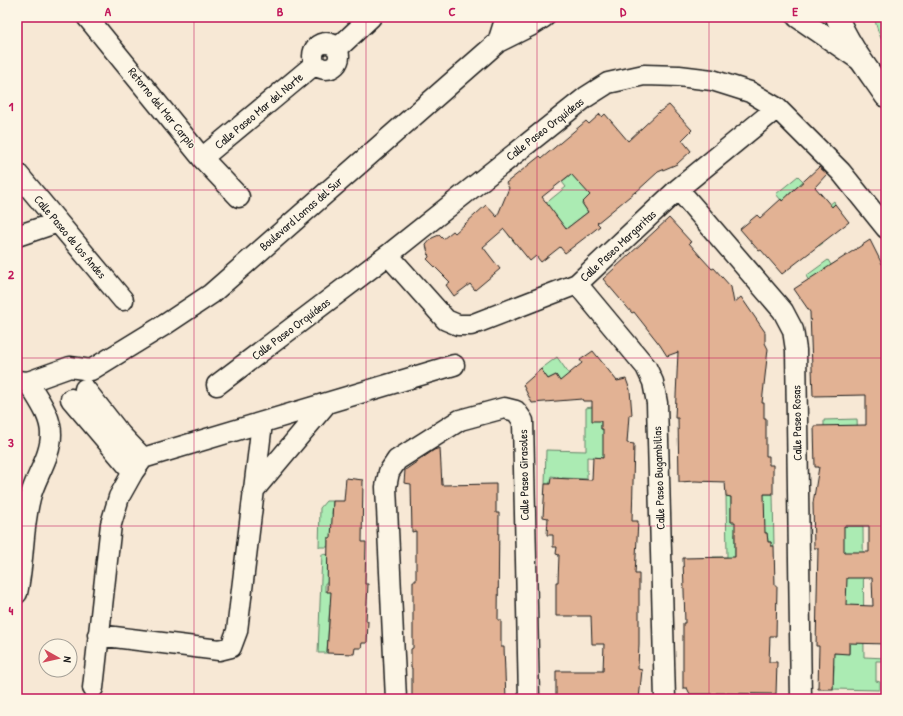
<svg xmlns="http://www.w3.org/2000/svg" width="903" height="716" viewBox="0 0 903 716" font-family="'Patrick Hand',sans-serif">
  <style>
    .green { fill: #abebb3; stroke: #648468 }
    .building { fill: #e2b294; stroke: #1c1c1c; fill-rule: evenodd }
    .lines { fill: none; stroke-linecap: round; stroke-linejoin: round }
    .street-casing { stroke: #1c1c1c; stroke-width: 23 }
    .secondary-casing { stroke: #1c1c1c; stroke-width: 25 }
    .street { stroke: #fcf5e5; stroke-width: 20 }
    .secondary { stroke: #fcf5e5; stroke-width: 22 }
    .grid { fill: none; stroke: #c2185b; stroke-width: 1; stroke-opacity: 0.55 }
    .labels { text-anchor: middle; stroke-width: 3; stroke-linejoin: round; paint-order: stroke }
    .street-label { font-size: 12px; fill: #1c1c1c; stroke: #fcf5e5 }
    .neatline { fill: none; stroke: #c2185b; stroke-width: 1.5 }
    .grid-label { font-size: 13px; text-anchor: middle; font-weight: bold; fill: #c2185b }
  </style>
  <rect width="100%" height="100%" fill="#f7e8d5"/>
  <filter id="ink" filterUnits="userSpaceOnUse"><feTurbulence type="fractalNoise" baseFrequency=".025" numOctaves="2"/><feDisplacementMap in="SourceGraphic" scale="8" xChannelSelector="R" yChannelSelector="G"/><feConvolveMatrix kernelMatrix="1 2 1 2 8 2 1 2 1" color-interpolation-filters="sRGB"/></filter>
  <g filter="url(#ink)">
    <!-- green -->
    <path class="green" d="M 874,17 L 886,17 L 886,50 L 878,31 Z
      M 573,172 L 590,195 L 582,203 L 588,212 L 566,229 L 553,213 L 515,243 L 508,234 L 566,187 L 562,182 Z
      M 798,176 L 805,183 L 798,186 L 788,195 L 804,214 L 803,226 L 834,201 L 835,204 L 809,225 L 823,243 L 819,246 L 776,194 Z
      M 828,260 L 831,265 L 838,261 L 848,278 L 817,294 L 806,276 Z
      M 557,357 L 569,374 L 561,383 L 556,375 L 548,379 L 541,369 Z
      M 592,407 L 601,421 L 601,429 L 618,429 L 603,458 L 587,457 L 587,479 L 562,478 L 557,486 L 558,477 L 551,476 L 550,484 L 545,484 L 546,450 L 586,451 L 586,408 Z
      M 857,419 L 858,443 L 824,426 L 824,420 Z
      M 764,494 L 773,494 L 774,546 L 771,546 L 771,542 L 768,542 L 767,533 L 735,534 L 735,560 L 714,582 L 713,557 L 727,557 L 726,496 L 731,497 L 731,522 Z
      M 326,501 L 333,501 L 332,514 L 344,515 L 334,538 L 328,538 L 328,547 L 319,547 L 320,508 Z
      M 844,526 L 863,526 L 864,657 L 886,658 L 886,661 L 876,661 L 876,681 L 880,682 L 880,690 L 833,689 L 834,665 L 819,665 L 819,657 L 825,657 L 826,653 L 849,653 L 851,605 L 828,604 L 825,554 Z
      M 322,554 L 330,555 L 331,583 L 325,583 L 325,591 L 344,593 L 343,605 L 330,604 L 327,653 L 318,653 Z"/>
    <!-- building -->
    <path class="building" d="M 669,105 L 692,130 L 682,140 L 691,151 L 677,164 L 658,172 L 635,193 L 635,192 L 597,223 L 600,226 L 565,253 L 560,247 L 541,262 L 536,256 L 530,261 L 504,229 L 483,247 L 500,269 L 475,290 L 470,284 L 454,296 L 446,285 L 450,282 L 427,259 L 429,257 L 426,245 L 432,238 L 439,235 L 443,239 L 453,231 L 455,233 L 486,205 L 497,217 L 509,188 L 506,183 L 540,156 L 542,158 L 586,121 L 589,124 L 600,114 L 602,117 L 605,114 L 628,141 L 659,112 ZM 571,174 L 590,195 L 582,203 L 588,212 L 566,229 L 542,197 Z
      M 819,167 L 827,174 L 815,187 L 832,207 L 835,204 L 849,222 L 782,274 L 761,250 L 759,251 L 740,229 L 757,215 L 760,218 L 781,199 L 782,201 Z
      M 669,218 L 691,242 L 689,243 L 701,257 L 712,269 L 714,268 L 731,287 L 734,303 L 741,297 L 765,332 L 765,343 L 768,349 L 762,403 L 764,403 L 764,418 L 766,418 L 766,456 L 769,456 L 769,465 L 773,465 L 773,494 L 764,494 L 765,533 L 767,533 L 768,542 L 771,542 L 771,546 L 774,546 L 775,586 L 777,586 L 776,636 L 770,636 L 769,662 L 777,662 L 776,694 L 716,693 L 716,694 L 690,694 L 687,688 L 683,688 L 683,623 L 685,623 L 683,558 L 735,557 L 735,522 L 731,522 L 731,497 L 726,496 L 725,482 L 695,481 L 679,482 L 678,418 L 675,418 L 678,352 L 667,356 L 660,345 L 634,312 L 632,313 L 603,279 Z
      M 870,240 L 882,264 L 886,263 L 886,644 L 849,643 L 849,654 L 834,653 L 833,689 L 818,689 L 819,646 L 816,646 L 818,548 L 814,548 L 813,503 L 819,467 L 815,467 L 814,426 L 866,425 L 866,395 L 813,396 L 810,312 L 794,289 ZM 844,526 L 869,526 L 869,552 L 844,552 ZM 847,578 L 872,578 L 873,606 L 846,605 Z
      M 593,351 L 617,381 L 626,379 L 630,390 L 632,415 L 629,415 L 627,443 L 634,444 L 632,521 L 638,521 L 635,574 L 639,574 L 639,644 L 638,669 L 642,670 L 639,699 L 556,699 L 556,671 L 603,671 L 604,644 L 592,644 L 591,616 L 556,616 L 556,582 L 558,582 L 559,555 L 556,554 L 557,547 L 553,547 L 553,535 L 547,535 L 548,518 L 543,517 L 545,484 L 550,484 L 551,478 L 592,480 L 593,457 L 603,458 L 603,429 L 601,429 L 601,421 L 592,421 L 592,401 L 583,401 L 582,399 L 532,403 L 523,385 L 541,369 L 548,379 L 556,375 L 560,381 L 582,363 L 580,360 Z
      M 440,448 L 442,485 L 496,484 L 496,513 L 499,513 L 498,620 L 501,620 L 501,647 L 504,647 L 506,699 L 412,699 L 412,668 L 411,668 L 411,649 L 413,648 L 413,581 L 416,581 L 416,531 L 412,532 L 411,484 L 404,483 L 405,470 L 434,450 Z
      M 346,478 L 363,480 L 362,542 L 366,542 L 365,584 L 368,584 L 366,621 L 368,621 L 367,643 L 362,643 L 361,648 L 355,648 L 354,654 L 327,653 L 331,592 L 327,592 L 328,538 L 331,538 L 333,501 L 344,501 Z"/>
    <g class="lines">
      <defs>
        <path id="street" d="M 87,17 L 202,158 L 239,197
          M 797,17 L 861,61
          M 498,42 L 506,17
          M313 56a13 13 0 1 1 26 0a13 13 0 1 1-26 0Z
          M 338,48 L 371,17
          M 202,158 L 315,64
          M 17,173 L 123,300
          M 678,189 L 783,311 L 793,330 L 796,350 L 801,699
          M 17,236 L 58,222
          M 388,255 L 446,320 L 458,325 L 471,325 L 577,284 L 678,189 L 777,108
          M 577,284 L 646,367 L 653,382 L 657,403 L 665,699
          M 91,370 L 166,324 L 211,294 L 498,42 L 530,26 L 544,17
          M 17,381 L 28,382 L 70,367 L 91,370
          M 217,385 L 388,255 L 586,97 L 608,83 L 644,75 L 679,76 L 712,80 L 750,92 L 777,108 L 841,172 L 886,228
          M 85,389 L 121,435 L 143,458
          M 71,399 L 133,472
          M 253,491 L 326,404
          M 17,593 C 24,562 22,529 30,498 C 35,477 51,457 51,434 C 51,415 37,398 28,382
          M 98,635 L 219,650 L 231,647 L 237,631 L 262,423
          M 93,688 L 111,524 L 119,497 L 133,472 L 143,458 L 454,365
          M 396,699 L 386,487 L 389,472 L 397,460 L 460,420 L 504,408 L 516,411 L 523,421 L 529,699"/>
        <path id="secondary" d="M 837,17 C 848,45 869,71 886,96"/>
      </defs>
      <!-- street casing -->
      <use href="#street" class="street-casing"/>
      <!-- secondary casing -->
      <use href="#secondary" class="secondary-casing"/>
      <!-- street -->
      <use href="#street" class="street"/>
      <!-- secondary -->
      <use href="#secondary" class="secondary"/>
    </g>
  </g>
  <!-- grid -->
  <path class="grid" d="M 194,17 L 194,699M 366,17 L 366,699M 537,17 L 537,699M 709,17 L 709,699M 17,190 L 886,190M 17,358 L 886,358M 17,526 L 886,526"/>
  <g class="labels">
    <!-- street labels -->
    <g class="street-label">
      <text transform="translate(162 108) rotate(51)" y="4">Retorno del Mar Carpio</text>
      <text transform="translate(259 111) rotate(-40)" y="4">Calle Paseo Mar del Norte</text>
      <text transform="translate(545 129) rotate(-38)" y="4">Calle Paseo Orquídeas</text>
      <text transform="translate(301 214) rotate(-41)" y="4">Boulevard Lomas del Sur</text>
      <text transform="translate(70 237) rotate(50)" y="4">Calle Paseo de los Andes</text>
      <text transform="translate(618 246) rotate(-43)" y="4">Calle Paseo Margaritas</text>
      <text transform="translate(291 329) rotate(-37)" y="4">Calle Paseo Orquídeas</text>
      <text transform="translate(797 423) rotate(-91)" y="4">Calle Paseo Rosas</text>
      <text transform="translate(524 475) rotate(-91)" y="4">Calle Paseo Girasoles</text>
      <text transform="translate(659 478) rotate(-92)" y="4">Calle Paseo Bugambilias</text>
    </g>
  </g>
  <!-- margin -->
  <rect width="903" height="716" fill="none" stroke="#fcf5e5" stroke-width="44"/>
  <!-- north arrow -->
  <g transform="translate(58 658) rotate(98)"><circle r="19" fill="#fcf5e5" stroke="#a29e95"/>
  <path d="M0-3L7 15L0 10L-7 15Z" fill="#d1495b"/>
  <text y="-6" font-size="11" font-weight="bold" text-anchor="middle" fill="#1c1c1c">N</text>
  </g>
  <rect x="22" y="22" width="859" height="672" class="neatline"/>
  <g class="grid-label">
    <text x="108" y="16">A</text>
    <text x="280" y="16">B</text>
    <text x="452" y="16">C</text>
    <text x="623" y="16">D</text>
    <text x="795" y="16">E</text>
    <text x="11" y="111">1</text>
    <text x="11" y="279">2</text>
    <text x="11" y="447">3</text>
    <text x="11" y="615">4</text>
  </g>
</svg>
